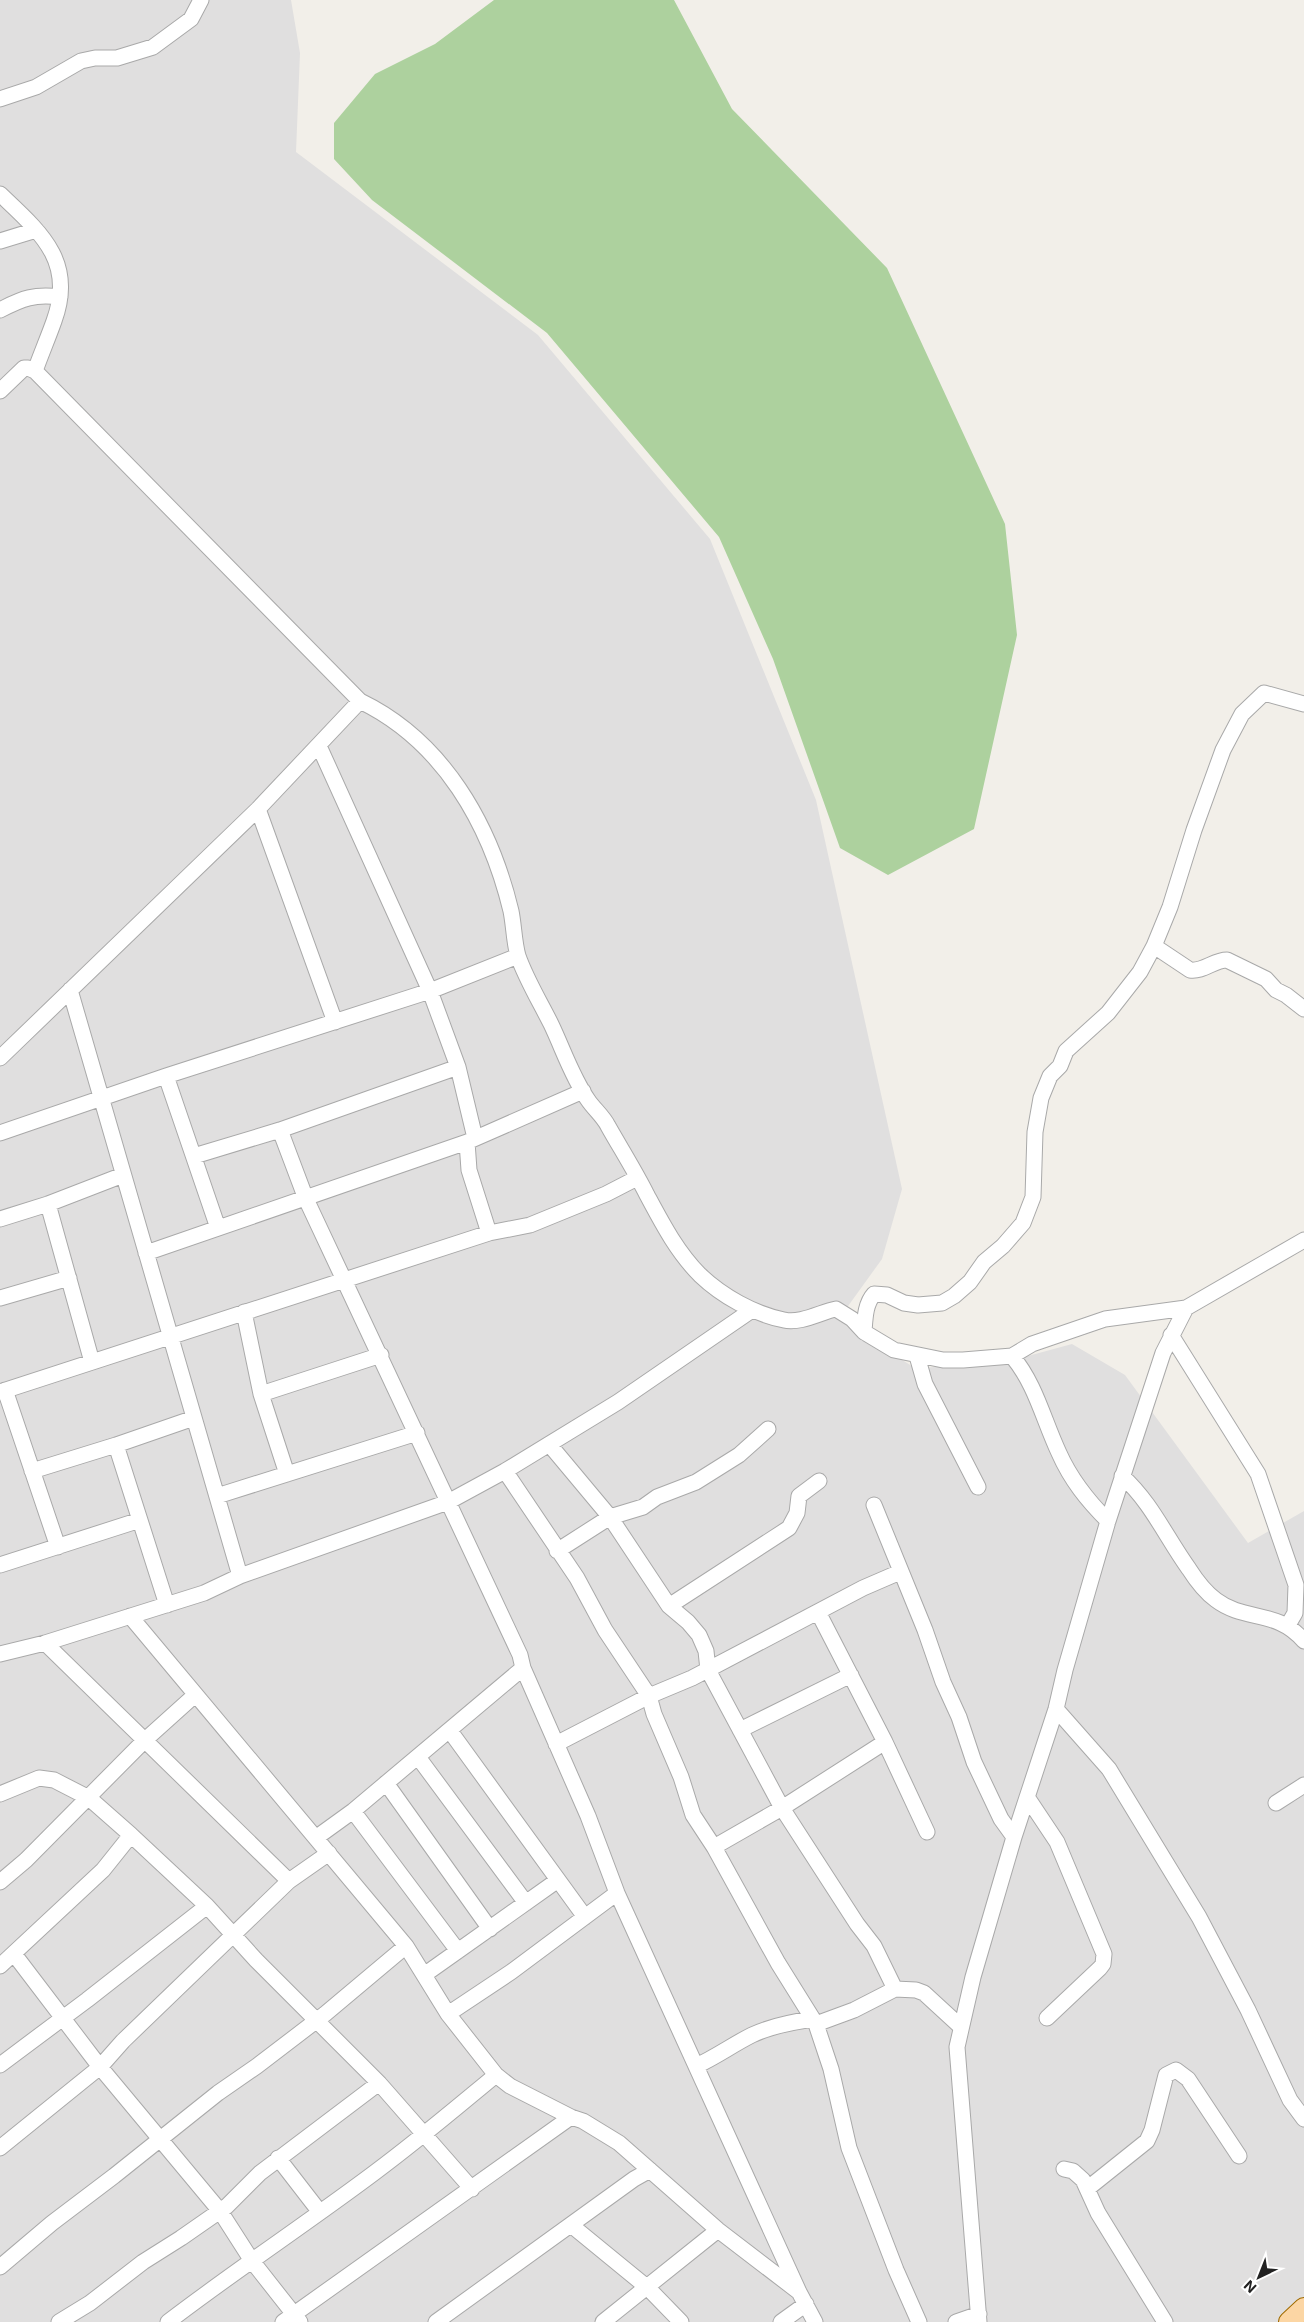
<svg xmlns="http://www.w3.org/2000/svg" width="1304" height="2322" viewBox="0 0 1304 2322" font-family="Inter,sans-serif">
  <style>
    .residential { fill: #e0dfdf }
    .forest { fill: #add19e }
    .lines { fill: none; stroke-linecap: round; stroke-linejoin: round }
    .minor-casing { stroke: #a9a9a9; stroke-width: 17 }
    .major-casing { stroke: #a06b00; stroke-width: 22 }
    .minor { stroke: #fff; stroke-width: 15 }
    .major { stroke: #fcd6a4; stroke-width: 20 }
  </style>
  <rect width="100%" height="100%" fill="#f2efe9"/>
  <!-- residential -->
  <path class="residential" d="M 0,0 L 291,0 L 300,53 L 296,152 L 538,335 L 710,539 L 816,800 L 902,1189 L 882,1259 L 838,1320 L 915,1368 L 999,1364 L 1072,1344 L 1125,1375 L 1248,1543 L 1304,1511 L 1304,2322 L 0,2322 Z"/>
  <!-- forest -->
  <path class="forest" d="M 494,0 L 674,0 L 732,109 L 887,268 L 1005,524 L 1017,635 L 974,829 L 888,875 L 840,848 L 773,659 L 719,537 L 547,333 L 372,200 L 334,159 L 334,123 L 375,74 L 435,44 Z"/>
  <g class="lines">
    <defs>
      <path id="minor" d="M 0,99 L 36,87 L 81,61 L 95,58 L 117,58 L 153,47 L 191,19 L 201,0
        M 0,194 C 40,232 76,261 54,321 C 48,338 41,354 35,371
        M 0,241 L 36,230
        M 0,310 C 23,298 34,294 60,297
        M 0,391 L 24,368 L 28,368 L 35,371 L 360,701 C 443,741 490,824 511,911 C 514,926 514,942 518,956 C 526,979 540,1002 551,1024 C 563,1049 572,1077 588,1100 C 594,1109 603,1116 608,1126 C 621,1149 635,1171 647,1195 C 662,1223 677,1252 700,1275 C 722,1296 754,1314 784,1320 C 800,1324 821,1312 836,1309 L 852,1319 L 864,1332 L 894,1350 L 943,1360 L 963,1360 L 1012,1356 L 1032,1344 L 1105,1319 L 1186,1308
        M 319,746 L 430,991 L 458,1067 L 475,1138
        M 258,809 L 335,1022
        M 1154,946 L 1190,970 C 1203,972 1214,960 1227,960 L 1266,979 L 1276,990 L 1286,995 L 1304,1009
        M 70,990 L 240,1576
        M 0,1058 L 258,809 L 360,701
        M 166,1076 L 218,1228
        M 280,1130 L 306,1199 L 520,1655 L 523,1668 L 353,1811 L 317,1837
        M 0,1133 L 166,1076 L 430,991 L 518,956
        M 467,1142 L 469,1170 L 489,1233
        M 194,1156 L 280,1130 L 458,1067
        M 48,1204 L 92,1362
        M 0,1219 L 48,1204 L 123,1175
        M 146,1253 L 467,1142 L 583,1091
        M 0,1298 L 69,1278
        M 244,1312 L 261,1394 L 287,1474
        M 864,1332 C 865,1319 865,1304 874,1294 L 887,1295 L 904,1303 L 918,1305 L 942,1303 L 954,1296 L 970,1282 L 984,1262 L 1003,1246 L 1023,1223 L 1033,1197 L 1035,1132 L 1041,1098 L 1050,1076 L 1060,1066 L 1066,1051 L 1108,1013 L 1140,972 L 1154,946 L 1170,907 L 1194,830 L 1223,750 L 1242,714 L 1264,693 L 1304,704
        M 1171,1335 L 1258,1474 L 1296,1585 L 1295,1613 L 1288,1625
        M 917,1356 L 925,1384 L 978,1487
        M 1012,1356 C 1036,1385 1043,1419 1059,1453 C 1071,1480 1087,1500 1108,1521
        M 5,1390 L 58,1547
        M 0,1392 L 489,1233 L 530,1225 L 606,1194 L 637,1178
        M 261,1394 L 381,1355
        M 549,1444 L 610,1517 L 669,1606 L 688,1622 L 699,1635 L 706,1651 L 708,1670 L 782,1808 L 857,1924 L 874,1946 L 895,1989
        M 116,1445 L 167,1605
        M 32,1471 L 116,1445 L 194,1418
        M 505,1471 L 577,1578 L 605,1630 L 649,1696 L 654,1714 L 681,1777 L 693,1815 L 714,1847 L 778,1963 L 816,2024 L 831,2069 L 849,2148 L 896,2270 L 919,2322
        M 1122,1476 C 1151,1502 1166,1537 1189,1569 C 1196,1580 1205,1592 1216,1600 C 1245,1622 1277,1609 1304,1641
        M 217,1496 L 417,1433
        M 874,1505 L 925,1630 L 943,1682 L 959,1717 L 974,1762 L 1001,1819 L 1014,1837
        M 557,1551 L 610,1517 L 643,1507 L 657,1497 L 696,1482 L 739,1455 L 768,1429
        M 0,1565 L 140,1520
        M 669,1606 L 789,1528 L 797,1513 L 799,1496 L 819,1481
        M 818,1612 L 885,1742 L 927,1832
        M 130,1616 L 406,1946 L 448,2014 L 496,2075 L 510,2086 L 571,2117 L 583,2121 L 619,2143 L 718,2230 L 799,2292
        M 45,1643 L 289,1881
        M 0,1654 L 45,1643 L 204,1593 L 240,1576 L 448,1502 L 505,1471 L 618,1402 L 752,1310
        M 523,1668 L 588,1816 L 617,1893 L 799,2292 L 815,2322
        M 1056,1709 L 1109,1769 L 1199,1917 L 1248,2010 L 1290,2100 L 1304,2119
        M 740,1730 L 851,1675
        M 450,1731 L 585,1917
        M 556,1744 L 649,1696 L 692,1678 L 863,1588 L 900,1572
        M 418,1757 L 526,1903
        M 386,1783 L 490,1929
        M 0,1794 L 39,1778 L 54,1780 L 89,1798 L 131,1835 L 103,1870 L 0,1966
        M 1027,1797 L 1057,1842 L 1104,1954 L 1103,1964 L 1100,1968 L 1047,2018
        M 1276,1803 L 1304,1785
        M 353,1811 L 458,1951
        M 131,1835 L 207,1906
        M 714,1847 L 782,1808 L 885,1742
        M 0,1882 L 26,1860 L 145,1740 L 195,1695
        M 14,1954 L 100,2067 L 220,2211 L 252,2261 L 300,2322
        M 424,1975 L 558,1880
        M 448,2014 L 511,1972 L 617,1893
        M 816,2024 L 854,2010 L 895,1989 L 916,1990 L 924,1993 L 961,2027
        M 0,2065 L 87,2000 L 207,1906 L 256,1960 L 379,2083 L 472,2189
        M 696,2066 C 716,2057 732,2045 752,2035 C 771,2026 792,2022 813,2019
        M 0,2148 L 100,2067 L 123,2041 L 289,1881 L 329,1853
        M 278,2158 L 319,2211
        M 1064,2169 L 1073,2171 L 1083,2180 L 1098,2213 L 1165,2322
        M 1087,2189 L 1147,2141 L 1152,2130 L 1166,2075 L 1176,2070 L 1188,2079 L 1239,2156
        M 571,2225 L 648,2288 L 681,2322
        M 0,2267 L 52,2223 L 114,2176 L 218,2093 L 257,2066 L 325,2014 L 406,1946
        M 59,2322 L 90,2303 L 143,2262 L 181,2238 L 227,2206 L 260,2173 L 379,2083
        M 168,2322 C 236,2270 306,2224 374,2173 C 416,2142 456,2108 496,2075
        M 283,2322 L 571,2117
        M 436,2322 L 634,2179 L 650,2170
        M 603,2322 L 718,2230
        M 781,2322 L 806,2304
        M 956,2322 L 979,2314
        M 979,2322 L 957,2047 L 973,1977 L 1014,1837 L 1056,1709 L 1065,1670 L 1108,1521 L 1163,1353 L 1186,1308 L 1304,1240"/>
      <path id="major" d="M 1289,2322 L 1304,2308"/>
    </defs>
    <!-- minor casing -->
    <use href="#minor" class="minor-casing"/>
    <!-- major casing -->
    <use href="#major" class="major-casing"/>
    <!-- minor -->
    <use href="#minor" class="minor"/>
    <!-- major -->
    <use href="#major" class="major"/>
  </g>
  <!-- north arrow -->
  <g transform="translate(1259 2277) rotate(223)" stroke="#ffffff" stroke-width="4" paint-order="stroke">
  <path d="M0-4L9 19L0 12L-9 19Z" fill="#222222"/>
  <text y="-8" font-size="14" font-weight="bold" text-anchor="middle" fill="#222222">N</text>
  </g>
</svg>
